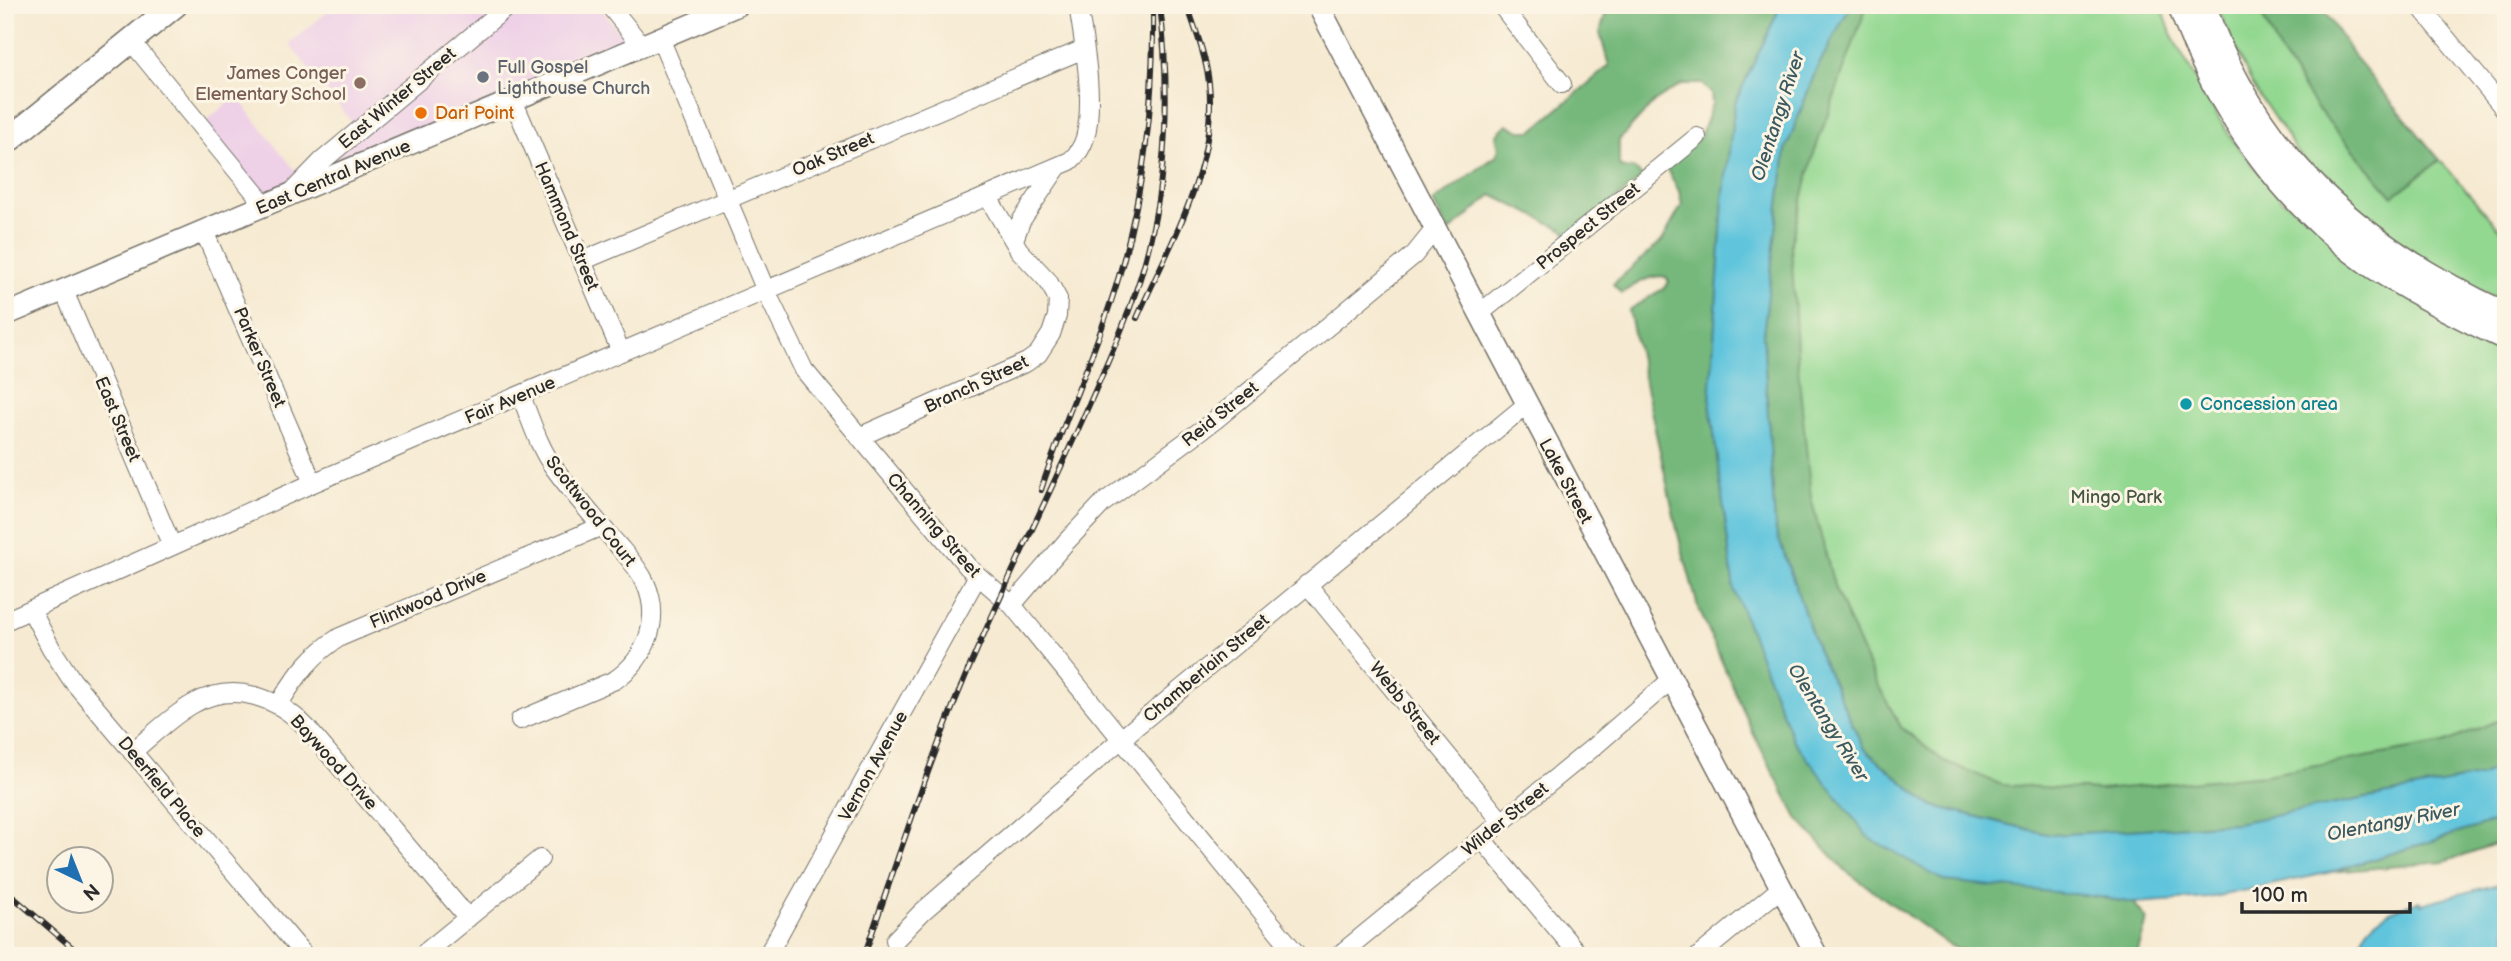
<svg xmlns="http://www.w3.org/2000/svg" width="2511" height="961" viewBox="0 0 2511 961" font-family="'Balsamiq Sans',sans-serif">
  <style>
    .built { fill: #eed0e7 }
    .green { fill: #93d891; stroke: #5f825e; stroke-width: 2 }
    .forest { fill: #76b87b; stroke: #507253; stroke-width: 2 }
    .water { fill: #5ec4dc; stroke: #447884; stroke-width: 2 }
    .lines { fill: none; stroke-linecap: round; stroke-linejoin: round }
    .minor-casing { stroke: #726e65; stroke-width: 20 }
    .major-casing { stroke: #726e65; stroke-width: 24 }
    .highway-casing { stroke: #726e65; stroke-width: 27 }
    .minor { stroke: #fff; stroke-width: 18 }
    .major { stroke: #fff; stroke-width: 21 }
    .highway { stroke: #fff; stroke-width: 24 }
    .rail-casing { stroke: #2b2b2b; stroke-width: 6 }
    .rail { stroke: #fcf5e5; stroke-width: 3.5; stroke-dasharray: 10; stroke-linecap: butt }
    .worship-dot { fill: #6b7280; stroke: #fcf5e5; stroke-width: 2.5 }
    .education-dot { fill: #8d6e63; stroke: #fcf5e5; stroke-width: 2.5 }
    .food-dot { fill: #e8710a; stroke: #fcf5e5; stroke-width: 2.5 }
    .culture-dot { fill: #0f9aa8; stroke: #fcf5e5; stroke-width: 2.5 }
    .labels { text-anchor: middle; stroke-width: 6; stroke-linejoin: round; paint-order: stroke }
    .worship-label { font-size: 18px; fill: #5b616d; stroke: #fcf5e5; text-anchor: start }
    .education-label { font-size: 18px; fill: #785e54; stroke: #fcf5e5; text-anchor: end }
    .street-label { font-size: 18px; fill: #2b2b2b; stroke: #fcf5e5 }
    .food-label { font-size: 18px; fill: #c56008; stroke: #fcf5e5; text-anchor: start }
    .culture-label { font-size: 18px; fill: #0d838f; stroke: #fcf5e5; text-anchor: start }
    .park-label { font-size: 18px; fill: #455644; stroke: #fcf5e5 }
    .water-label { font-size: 19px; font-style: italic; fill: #3a5960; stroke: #fcf5e5 }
  </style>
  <rect width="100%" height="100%" fill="#fcf5e5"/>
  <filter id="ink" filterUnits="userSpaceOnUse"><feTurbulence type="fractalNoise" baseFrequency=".0143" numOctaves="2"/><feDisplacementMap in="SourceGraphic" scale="14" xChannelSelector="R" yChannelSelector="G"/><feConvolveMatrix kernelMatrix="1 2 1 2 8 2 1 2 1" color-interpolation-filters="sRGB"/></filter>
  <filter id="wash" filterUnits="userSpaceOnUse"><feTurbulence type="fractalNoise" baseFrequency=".00686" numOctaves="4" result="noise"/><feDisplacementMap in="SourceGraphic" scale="28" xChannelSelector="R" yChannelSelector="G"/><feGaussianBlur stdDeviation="1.57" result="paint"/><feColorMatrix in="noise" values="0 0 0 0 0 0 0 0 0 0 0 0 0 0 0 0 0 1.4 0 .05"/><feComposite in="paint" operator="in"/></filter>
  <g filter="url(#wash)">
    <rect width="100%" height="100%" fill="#f6ead2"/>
    <!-- built -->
    <path class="built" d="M 324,5 L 598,5 L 627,41 L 265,199 L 204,123 L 236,96 L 295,170 L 352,122 L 289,44 L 328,11 Z"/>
    <!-- green -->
    <path class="green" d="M 1851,5 L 2161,5 L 2172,36 L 2206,98 L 2234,142 L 2281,199 L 2506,350 L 2506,445 L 2503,448 L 2506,456 L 2506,741 L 2051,835 L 1864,749 L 1763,335 Z
      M 2216,5 L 2257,5 L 2279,50 L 2315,106 L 2393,196 L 2440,160 L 2506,236 L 2506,303 L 2461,281 L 2403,246 L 2342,197 L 2298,153 L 2253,86 Z"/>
    <!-- forest -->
    <path class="forest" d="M 1611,5 L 1781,5 L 1735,103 L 1723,200 L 1710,402 L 1734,590 L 1793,740 L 2092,896 L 2134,903 L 2147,920 L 2137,954 L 1975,956 L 1949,945 L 1846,871 L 1797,818 L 1753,733 L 1698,607 L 1678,534 L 1629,310 L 1664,288 L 1669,282 L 1666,277 C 1651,273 1634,286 1621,293 L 1613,284 L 1662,241 L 1682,205 L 1679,191 L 1665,166 L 1700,137 L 1712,104 L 1711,93 L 1702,84 L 1682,84 L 1654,102 L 1619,140 L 1619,166 L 1626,169 L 1633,168 L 1643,177 L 1570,237 L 1564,230 L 1492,195 L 1449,232 L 1433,202 L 1496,156 L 1499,149 L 1496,135 L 1507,124 L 1520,131 L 1532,131 L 1609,66 L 1600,33 L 1607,8 Z
      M 1851,5 L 1867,5 L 1813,156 L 1791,243 L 1798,367 L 1811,498 L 1835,589 L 1873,676 L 1901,727 L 1942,760 L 2002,785 L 2100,790 L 2266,775 L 2444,743 L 2506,717 L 2506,764 L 2483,776 L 2236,823 L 2051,835 L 1930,805 L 1864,749 L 1818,651 L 1775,528 L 1763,334 L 1786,149 L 1816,70 Z
      M 2257,5 L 2320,5 L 2355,58 L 2440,160 L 2393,196 L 2315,106 L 2279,50 Z
      M 2506,818 L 2506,840 L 2444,862 L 2332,872 Z"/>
    <!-- water -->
    <path class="water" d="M 1781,5 L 1851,5 L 1816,70 L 1786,149 L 1763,335 L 1775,528 L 1818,651 L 1864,749 L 1930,805 L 2051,835 L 2236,823 L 2483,776 L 2506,764 L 2506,818 L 2332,872 L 2209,898 L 2134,903 L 2092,896 L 1944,881 L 1868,837 L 1793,740 L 1734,590 L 1710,402 L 1723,200 L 1735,103 Z
      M 2506,882 L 2506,956 L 2358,956 C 2359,923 2392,908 2420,901 L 2421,904 Z"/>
  </g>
  <g filter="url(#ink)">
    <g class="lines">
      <defs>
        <path id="minor" d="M 609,5 L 642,46
          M 1501,5 L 1562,84
          M 2419,5 L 2506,111
          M 660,38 L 766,291 L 804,370 L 968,567 L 1012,605 L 1298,956
          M 131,41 L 265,205
          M 513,100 L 621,352
          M 291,193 L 322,161 L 509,5
          M 204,231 L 313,483
          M 1014,240 L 1021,221 L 1057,168
          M 582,261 L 1084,49
          M 64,291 L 172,546
          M 1479,314 L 1697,137
          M 859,437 L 1027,362 L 1038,354 L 1051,334 L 1057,316 L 1058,299 L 1048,281 L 1019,250 L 988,197
          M 1307,584 L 1502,822
          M 1012,605 L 1066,542 L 1103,503 L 1215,420 L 1414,255 L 1435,229
          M 31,610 L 51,648 L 72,680 L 305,956
          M 5,621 L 313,483 L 1070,161 C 1077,155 1082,148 1085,138 C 1095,101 1084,43 1078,5
          M 279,704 C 296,676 312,654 340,637 L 602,526
          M 520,720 L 615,680 C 647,658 662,619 645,582 C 638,567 626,555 616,543 C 595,519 574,495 555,469 C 539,448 531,420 521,396
          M 132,752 C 152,736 171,716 193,704 C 234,681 277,697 307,728 L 468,918
          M 1481,838 L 1580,956
          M 895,940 L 922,912 L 1140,723 L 1526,405
          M 421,956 L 540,859
          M 767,956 L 977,577
          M 1338,956 L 1596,745 L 1671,680
          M 1699,956 L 1781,888"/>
        <path id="major" d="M 1318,5 L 1817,956
          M 5,315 L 738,5"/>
        <path id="highway" d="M 2180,5 C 2216,108 2281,201 2370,264 C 2413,293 2459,316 2506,338
          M 2203,5 C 2257,158 2362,248 2506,315
          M 5,143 L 175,5"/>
      </defs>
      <!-- minor casing -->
      <use href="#minor" class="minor-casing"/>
      <!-- major casing -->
      <use href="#major" class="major-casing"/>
      <!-- highway casing -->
      <use href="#highway" class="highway-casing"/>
      <!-- minor -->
      <use href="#minor" class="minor"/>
      <!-- major -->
      <use href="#major" class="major"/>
      <!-- highway -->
      <use href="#highway" class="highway"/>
      <defs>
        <path id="rail" d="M 1137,318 C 1169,245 1218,167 1209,83 C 1206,57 1196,31 1187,5
          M 1041,490 C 1064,418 1098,349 1119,276 C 1144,191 1154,102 1153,14
          M 5,890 L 82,956
          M 864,956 C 900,854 932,750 976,652 C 1014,565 1057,479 1095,391 C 1118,339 1141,288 1152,232 C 1168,158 1169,81 1160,5"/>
      </defs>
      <!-- rail casing -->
      <use href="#rail" class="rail-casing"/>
      <!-- rail -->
      <use href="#rail" class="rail"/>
    </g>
  </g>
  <!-- markers -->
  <circle class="worship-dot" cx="483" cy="77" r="7"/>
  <circle class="education-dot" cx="360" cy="83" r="7"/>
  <circle class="food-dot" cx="421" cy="113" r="7"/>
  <circle class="culture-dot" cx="2186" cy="404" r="7"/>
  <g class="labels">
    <!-- worship labels -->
    <g class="worship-label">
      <text x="497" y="73">Full Gospel<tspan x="497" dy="21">Lighthouse Church</tspan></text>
    </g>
    <!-- education labels -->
    <g class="education-label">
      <text x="346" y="79">James Conger<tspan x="346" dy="21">Elementary School</tspan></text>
    </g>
    <!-- street labels -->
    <g class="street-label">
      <text transform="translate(397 98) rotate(-40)" y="6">East Winter Street</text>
      <text transform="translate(833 154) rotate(-23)" y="6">Oak Street</text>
      <text transform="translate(333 177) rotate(-23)" y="6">East Central Avenue</text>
      <text transform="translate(567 226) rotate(67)" y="6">Hammond Street</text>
      <text transform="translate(1588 226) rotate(-39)" y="6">Prospect Street</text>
      <text transform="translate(260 357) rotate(67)" y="6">Parker Street</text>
      <text transform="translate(976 384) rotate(-25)" y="6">Branch Street</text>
      <text transform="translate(510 400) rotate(-23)" y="6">Fair Avenue</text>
      <text transform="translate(1220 414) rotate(-39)" y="6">Reid Street</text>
      <text transform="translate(118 419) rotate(67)" y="6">East Street</text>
      <text transform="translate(1566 481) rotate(62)" y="6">Lake Street</text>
      <text transform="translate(591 511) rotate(52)" y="6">Scottwood Court</text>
      <text transform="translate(934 525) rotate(49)" y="6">Channing Street</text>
      <text transform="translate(428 599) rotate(-23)" y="6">Flintwood Drive</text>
      <text transform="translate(1206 668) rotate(-40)" y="6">Chamberlain Street</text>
      <text transform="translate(1405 703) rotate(51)" y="6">Webb Street</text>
      <text transform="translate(334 762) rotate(48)" y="6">Baywood Drive</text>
      <text transform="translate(873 766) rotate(-61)" y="6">Vernon Avenue</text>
      <text transform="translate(162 787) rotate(50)" y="6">Deerfield Place</text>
      <text transform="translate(1505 819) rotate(-39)" y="6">Wilder Street</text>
    </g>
    <!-- food labels -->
    <g class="food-label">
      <text x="435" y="119">Dari Point</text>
    </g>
    <!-- culture labels -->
    <g class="culture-label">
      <text x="2200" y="410">Concession area</text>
    </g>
    <!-- park labels -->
    <g class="park-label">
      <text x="2116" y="503">Mingo Park</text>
    </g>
    <!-- water labels -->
    <g class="water-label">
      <text transform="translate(1777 116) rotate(-72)" y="7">Olentangy River</text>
      <text transform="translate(1829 722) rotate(58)" y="7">Olentangy River</text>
      <text transform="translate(2393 821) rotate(-11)" y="7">Olentangy River</text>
    </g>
  </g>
  <!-- margin -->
  <rect width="2511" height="961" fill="none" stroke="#fcf5e5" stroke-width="28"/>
  <!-- north arrow -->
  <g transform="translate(80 880) rotate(137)"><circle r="33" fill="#fcf5e5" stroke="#a8a49b" stroke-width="2"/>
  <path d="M0-5L12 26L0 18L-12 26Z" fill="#1f6fb2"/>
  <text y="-10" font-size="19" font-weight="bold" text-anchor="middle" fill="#2b2b2b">N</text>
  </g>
  <!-- scale -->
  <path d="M2242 902v10h168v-10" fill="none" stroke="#2b2b2b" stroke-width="3.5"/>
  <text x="2252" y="902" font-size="21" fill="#2b2b2b" stroke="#fcf5e5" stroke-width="5" paint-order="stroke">100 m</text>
</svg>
